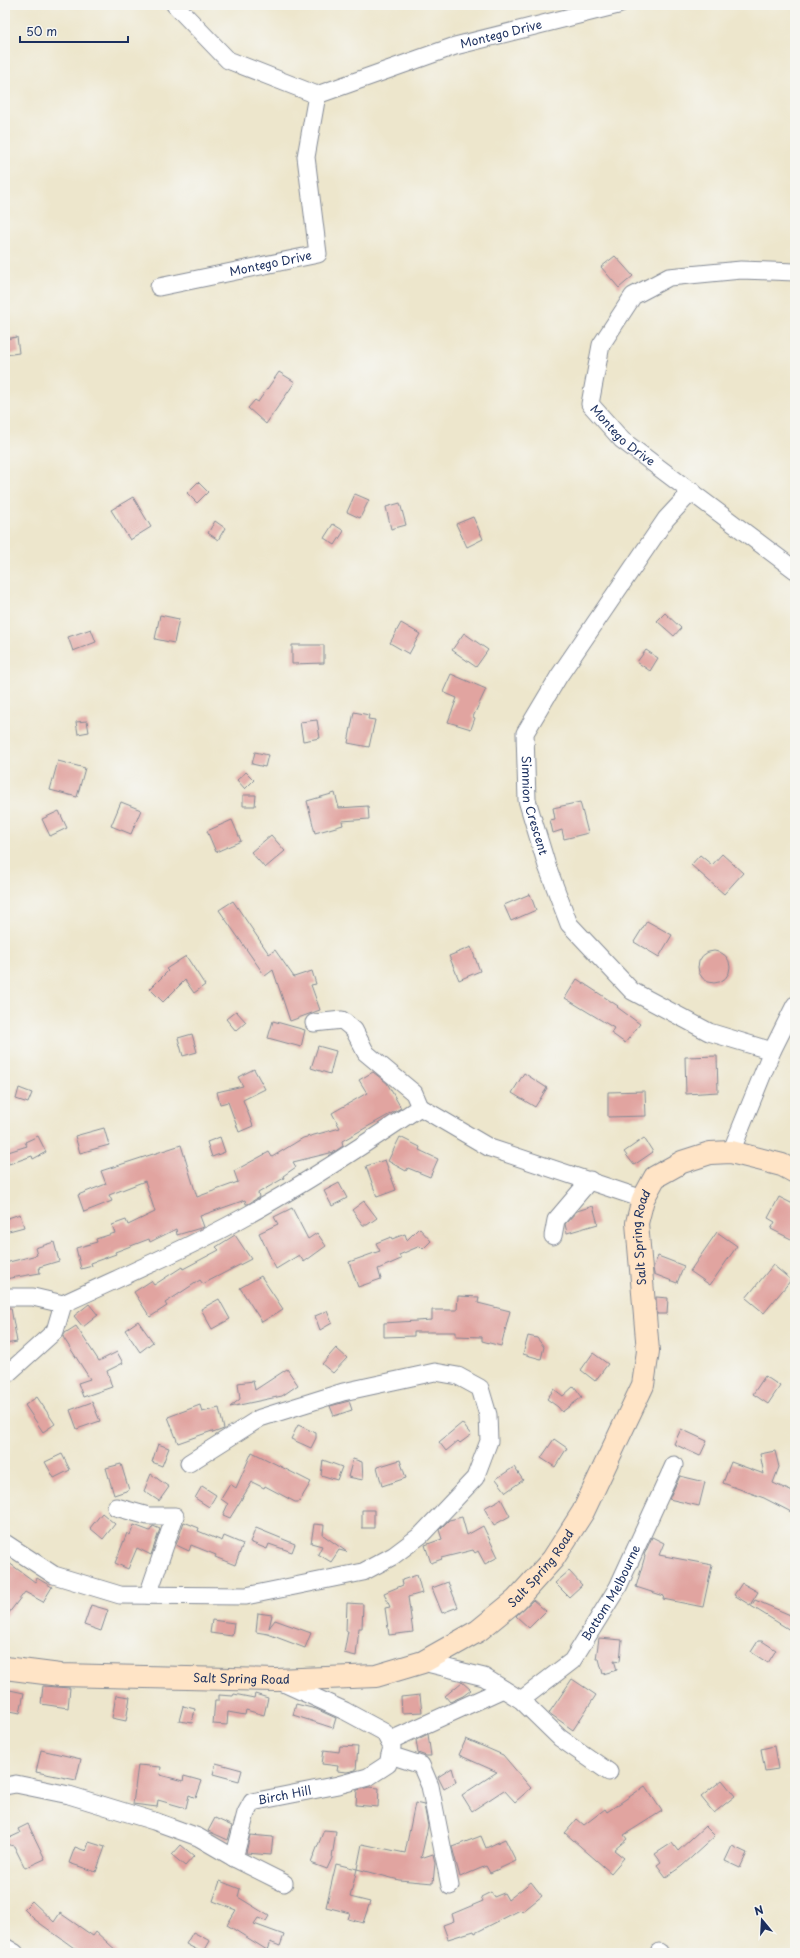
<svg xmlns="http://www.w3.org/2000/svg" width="800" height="1958" viewBox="0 0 800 1958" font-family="'Playpen Sans',sans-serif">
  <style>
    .building { fill: #e1a4a0 }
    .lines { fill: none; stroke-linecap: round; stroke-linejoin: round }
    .street-casing { stroke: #848a95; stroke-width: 19 }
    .secondary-casing { stroke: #848a95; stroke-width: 24 }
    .street { stroke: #fff; stroke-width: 17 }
    .secondary { stroke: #ffe4c6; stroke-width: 22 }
    .labels { text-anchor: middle; stroke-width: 3; stroke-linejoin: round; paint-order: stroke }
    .street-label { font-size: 12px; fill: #1b2f5e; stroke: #f6f6f2 }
  </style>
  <rect width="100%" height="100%" fill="#f6f6f2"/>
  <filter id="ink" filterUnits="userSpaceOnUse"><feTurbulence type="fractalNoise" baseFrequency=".025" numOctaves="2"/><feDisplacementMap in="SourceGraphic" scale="8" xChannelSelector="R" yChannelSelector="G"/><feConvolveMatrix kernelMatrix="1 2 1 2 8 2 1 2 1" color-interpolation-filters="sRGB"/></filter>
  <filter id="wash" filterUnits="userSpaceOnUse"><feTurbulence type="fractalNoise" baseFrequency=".012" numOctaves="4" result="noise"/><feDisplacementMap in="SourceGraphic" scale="16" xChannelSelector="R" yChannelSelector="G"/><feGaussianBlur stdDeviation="0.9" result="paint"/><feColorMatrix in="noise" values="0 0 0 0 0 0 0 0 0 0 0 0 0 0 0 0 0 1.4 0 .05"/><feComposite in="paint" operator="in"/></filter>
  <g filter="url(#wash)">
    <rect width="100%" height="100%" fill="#ede6cc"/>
    <g id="blocks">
      <!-- building -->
      <path class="building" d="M 615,256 L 633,276 L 619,288 L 601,267 Z
        M 17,337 L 19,353 L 5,355 L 5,339 Z
        M 279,372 L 295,382 L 266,424 L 248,408 L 255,400 L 258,402 Z
        M 198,482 L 208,492 L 197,503 L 187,493 Z
        M 355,494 L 369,500 L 360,518 L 347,512 Z
        M 133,497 L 151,527 L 130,540 L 111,510 Z
        M 400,503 L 406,525 L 391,529 L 386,507 Z
        M 473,517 L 483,539 L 467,547 L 456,524 Z
        M 215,521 L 225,528 L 218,540 L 208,533 Z
        M 333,524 L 344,531 L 335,545 L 324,538 Z
        M 665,613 L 681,628 L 674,636 L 657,621 Z
        M 160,615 L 179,619 L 174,643 L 155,639 Z
        M 401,623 L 420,634 L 409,654 L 390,643 Z
        M 91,629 L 96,642 L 73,651 L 68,637 Z
        M 464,633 L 488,650 L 476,667 L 452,650 Z
        M 292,645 L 324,645 L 324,663 L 292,664 Z
        M 646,650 L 658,658 L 650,671 L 637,662 Z
        M 451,674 L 486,689 L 473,717 L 475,718 L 471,729 L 448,722 L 457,698 L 443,692 Z
        M 354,712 L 369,715 L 368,719 L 375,720 L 369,747 L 348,743 Z
        M 317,720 L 320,738 L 303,741 L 300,722 Z
        M 87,721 L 89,732 L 78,734 L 76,722 Z
        M 255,752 L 268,755 L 265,767 L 252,764 Z
        M 58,761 L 85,768 L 77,797 L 50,790 Z
        M 246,772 L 254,780 L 245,789 L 237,780 Z
        M 335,793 L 339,808 L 368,806 L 369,819 L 342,821 L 343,825 L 315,833 L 307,801 Z
        M 243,795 L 256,795 L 255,806 L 243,806 Z
        M 121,802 L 141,810 L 131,834 L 111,826 Z
        M 580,802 L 588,833 L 564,839 L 562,830 L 553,833 L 550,820 L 555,819 L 553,808 Z
        M 59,811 L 67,828 L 50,836 L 42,819 Z
        M 232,820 L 241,841 L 216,852 L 207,831 Z
        M 271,835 L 285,851 L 265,868 L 251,852 Z
        M 722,854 L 743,873 L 724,894 L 691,865 L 700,855 L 712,865 Z
        M 530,894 L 536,910 L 511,921 L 504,905 Z
        M 233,901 L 269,954 L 275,950 L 294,977 L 312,971 L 316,984 L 311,985 L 320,1010 L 290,1021 L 273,970 L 265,976 L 219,910 Z
        M 647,921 L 672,935 L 659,957 L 634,942 Z
        M 471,947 L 480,971 L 459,980 L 449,956 Z
        M698 967a16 16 0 1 1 32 0a16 16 0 1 1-32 0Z
        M 186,956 L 205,985 L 194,993 L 185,980 L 163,1002 L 150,989 L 168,971 L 166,969 Z
        M 577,979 L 618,1006 L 617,1007 L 640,1024 L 625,1043 L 611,1033 L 614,1028 L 565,998 Z
        M 236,1011 L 246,1022 L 236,1031 L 226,1019 Z
        M 273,1021 L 305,1030 L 301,1047 L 268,1038 Z
        M 192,1034 L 197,1052 L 183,1056 L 178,1038 Z
        M 318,1046 L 336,1051 L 330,1074 L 311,1068 Z
        M 717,1056 L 718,1092 L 686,1094 L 685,1057 Z
        M 254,1069 L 265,1089 L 243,1100 L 253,1126 L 239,1132 L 228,1102 L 220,1104 L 217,1092 L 243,1086 L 238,1077 Z
        M 373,1072 L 387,1083 L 401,1108 L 342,1141 L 343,1146 L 334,1152 L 293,1162 L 296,1167 L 283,1176 L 284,1178 L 258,1193 L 259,1197 L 248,1204 L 246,1204 L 245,1200 L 200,1216 L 204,1227 L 177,1235 L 176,1229 L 150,1242 L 149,1239 L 115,1252 L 116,1254 L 91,1263 L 92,1266 L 81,1269 L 76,1248 L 97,1242 L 96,1239 L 115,1233 L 112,1225 L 126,1220 L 128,1225 L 155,1212 L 145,1181 L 109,1195 L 112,1201 L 84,1212 L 78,1195 L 106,1184 L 101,1171 L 181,1145 L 197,1197 L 238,1182 L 234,1171 L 269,1152 L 272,1157 L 303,1138 L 340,1128 L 332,1113 L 367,1093 L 359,1080 Z
        M 524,1073 L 547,1088 L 535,1107 L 512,1093 Z
        M 19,1088 L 32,1093 L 28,1103 L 16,1099 Z
        M 645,1091 L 646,1116 L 608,1117 L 608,1092 Z
        M 104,1128 L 109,1145 L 80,1153 L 75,1136 Z
        M 38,1136 L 46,1152 L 33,1159 L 32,1156 L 9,1164 L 5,1153 L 27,1146 L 25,1142 Z
        M 220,1137 L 225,1152 L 212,1157 L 207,1142 Z
        M 400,1137 L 420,1147 L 419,1150 L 438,1159 L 430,1177 L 408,1168 L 406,1171 L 388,1161 Z
        M 644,1138 L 653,1152 L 634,1165 L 624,1152 Z
        M 385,1160 L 396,1190 L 377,1197 L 366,1166 Z
        M 339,1183 L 347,1198 L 332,1206 L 324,1191 Z
        M 779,1197 L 795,1205 L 795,1241 L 771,1229 L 775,1222 L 768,1218 Z
        M 364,1201 L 377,1218 L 367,1225 L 363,1225 L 352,1210 Z
        M 593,1206 L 598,1224 L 567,1233 L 565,1224 L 577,1211 Z
        M 292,1208 L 308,1239 L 317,1233 L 326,1246 L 304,1262 L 299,1255 L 276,1269 L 259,1233 L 278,1224 L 274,1217 Z
        M 20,1214 L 24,1227 L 5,1232 L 5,1219 Z
        M 419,1228 L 431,1241 L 423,1249 L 420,1246 L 399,1255 L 401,1259 L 378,1269 L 381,1279 L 358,1287 L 349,1262 L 380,1251 L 376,1243 L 391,1237 L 392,1239 L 405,1234 L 407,1240 Z
        M 717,1232 L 737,1246 L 710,1285 L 690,1271 Z
        M 235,1235 L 251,1259 L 203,1284 L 200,1280 L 165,1303 L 167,1306 L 150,1317 L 134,1292 L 151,1281 L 154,1285 L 182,1267 L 183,1269 L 219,1250 L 216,1247 Z
        M 54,1242 L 59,1261 L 39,1267 L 40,1273 L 5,1279 L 5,1263 L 37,1255 L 35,1248 Z
        M 658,1256 L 684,1266 L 677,1283 L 654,1274 L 653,1268 Z
        M 773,1265 L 791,1280 L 764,1313 L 746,1298 Z
        M 261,1276 L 283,1309 L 262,1322 L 240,1288 Z
        M 458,1296 L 479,1297 L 478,1303 L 510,1311 L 501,1346 L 482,1341 L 482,1337 L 456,1336 L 456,1332 L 414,1332 L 414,1336 L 384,1337 L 384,1323 L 432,1320 L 432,1310 L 457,1310 Z
        M 656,1297 L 668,1298 L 667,1314 L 657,1314 Z
        M 219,1299 L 230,1319 L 212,1329 L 201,1309 Z
        M 89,1304 L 98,1315 L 83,1327 L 74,1316 Z
        M 5,1308 L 11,1308 L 17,1342 L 5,1344 Z
        M 327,1311 L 332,1323 L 320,1330 L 315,1316 Z
        M 138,1321 L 153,1342 L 140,1352 L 125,1330 Z
        M 76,1326 L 99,1361 L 117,1352 L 123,1363 L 107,1371 L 112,1387 L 83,1397 L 78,1383 L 90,1379 L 63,1337 L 65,1333 Z
        M 528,1336 L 537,1338 L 544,1347 L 541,1359 L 523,1354 Z
        M 336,1348 L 347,1358 L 333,1373 L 322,1364 Z
        M 593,1353 L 608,1364 L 595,1381 L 581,1370 Z
        M 287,1369 L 298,1385 L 282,1396 L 230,1407 L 240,1399 L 238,1383 L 253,1381 L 255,1390 Z
        M 765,1376 L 780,1386 L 768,1404 L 753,1394 Z
        M 574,1386 L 582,1397 L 562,1412 L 558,1407 L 547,1399 L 554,1389 L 563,1396 Z
        M 37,1397 L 55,1424 L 43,1432 L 25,1405 Z
        M 349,1401 L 352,1410 L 334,1416 L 330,1406 Z
        M 92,1402 L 100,1421 L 77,1429 L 70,1410 Z
        M 200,1405 L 202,1412 L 219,1408 L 224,1429 L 213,1433 L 212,1431 L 178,1443 L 168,1417 Z
        M 462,1423 L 471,1435 L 460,1443 L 458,1441 L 446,1451 L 439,1442 Z
        M 298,1425 L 316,1433 L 316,1438 L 311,1448 L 291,1439 Z
        M 681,1429 L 707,1441 L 700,1456 L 674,1444 Z
        M 554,1439 L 567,1448 L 555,1467 L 541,1458 Z
        M 158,1444 L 169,1448 L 162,1466 L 152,1462 Z
        M 775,1451 L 779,1467 L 773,1483 L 795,1493 L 795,1514 L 764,1498 L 723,1483 L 731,1462 L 764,1474 L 760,1454 Z
        M 252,1452 L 311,1482 L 299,1502 L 295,1502 L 265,1486 L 264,1488 L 252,1482 L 230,1518 L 223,1515 L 228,1504 L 221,1499 L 230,1484 L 236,1488 Z
        M 62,1454 L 70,1470 L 54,1478 L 45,1462 Z
        M 353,1459 L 362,1462 L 363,1480 L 348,1477 Z
        M 323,1460 L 342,1467 L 337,1480 L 321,1475 Z
        M 400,1460 L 406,1478 L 382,1486 L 377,1467 Z
        M 121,1464 L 129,1490 L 114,1495 L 106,1468 Z
        M 514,1467 L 523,1480 L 506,1492 L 496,1479 Z
        M 151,1474 L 169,1487 L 159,1501 L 144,1491 Z
        M 680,1476 L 705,1482 L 699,1506 L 669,1499 Z
        M 202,1486 L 216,1495 L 209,1507 L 195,1498 Z
        M 501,1499 L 510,1516 L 494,1525 L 484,1508 Z
        M 362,1510 L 374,1510 L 374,1528 L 362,1528 Z
        M 102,1513 L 115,1524 L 103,1539 L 90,1528 Z
        M 462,1517 L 467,1535 L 483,1526 L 498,1557 L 485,1564 L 478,1551 L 475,1553 L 473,1550 L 441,1558 L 442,1559 L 431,1563 L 425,1545 L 442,1539 L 439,1530 L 449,1520 Z
        M 184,1522 L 199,1528 L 198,1531 L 222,1541 L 224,1536 L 243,1544 L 235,1565 L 215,1557 L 216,1555 L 191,1545 L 189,1551 L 176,1545 Z
        M 314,1524 L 324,1525 L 323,1535 L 347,1552 L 339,1550 L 331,1562 L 318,1554 L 322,1546 L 311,1543 Z
        M 134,1525 L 150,1531 L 153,1526 L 160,1529 L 151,1555 L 137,1548 L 128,1569 L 115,1563 L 127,1533 L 130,1535 Z
        M 256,1528 L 295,1544 L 292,1552 L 269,1544 L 267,1549 L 250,1542 Z
        M 652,1537 L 664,1543 L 659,1555 L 712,1565 L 703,1607 L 663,1599 L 664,1596 L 636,1587 L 645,1556 L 644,1555 Z
        M 5,1560 L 35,1582 L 37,1578 L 52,1587 L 43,1602 L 25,1592 L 5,1618 Z
        M 569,1571 L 582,1585 L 569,1597 L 555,1583 Z
        M 417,1575 L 422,1593 L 408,1597 L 413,1632 L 389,1635 L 385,1608 L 390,1607 L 384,1593 L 403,1585 L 402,1580 Z
        M 448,1582 L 458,1607 L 442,1613 L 432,1588 Z
        M 742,1583 L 758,1592 L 750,1605 L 734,1595 Z
        M 533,1600 L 546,1611 L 529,1628 L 516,1616 Z
        M 755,1600 L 795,1617 L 795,1633 L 751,1606 Z
        M 347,1603 L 363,1604 L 362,1628 L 359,1628 L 356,1656 L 344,1653 L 348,1631 L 346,1631 Z
        M 91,1605 L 108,1610 L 101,1631 L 84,1625 Z
        M 258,1613 L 272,1615 L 269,1628 L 275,1620 L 311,1633 L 305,1648 L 268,1634 L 256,1632 Z
        M 212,1620 L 234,1623 L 232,1636 L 210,1633 Z
        M 599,1638 L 622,1640 L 620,1661 L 614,1660 L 617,1670 L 603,1674 L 599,1659 L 596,1659 Z
        M 758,1641 L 762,1641 L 776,1650 L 768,1663 L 751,1652 Z
        M 572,1679 L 596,1695 L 573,1730 L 549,1713 Z
        M 462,1682 L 471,1690 L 463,1696 L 450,1702 L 445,1696 Z
        M 43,1686 L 70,1688 L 68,1708 L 41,1704 Z
        M 5,1689 L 24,1693 L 20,1713 L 5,1710 Z
        M 234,1694 L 254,1698 L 255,1694 L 268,1698 L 264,1715 L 246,1710 L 245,1715 L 228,1712 L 227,1725 L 213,1724 L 215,1700 L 219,1700 L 219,1695 L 233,1696 Z
        M 116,1695 L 130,1697 L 126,1721 L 112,1718 Z
        M 420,1695 L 422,1712 L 402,1713 L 401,1697 Z
        M 296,1704 L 316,1709 L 336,1718 L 333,1728 L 293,1715 Z
        M 183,1706 L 195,1709 L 192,1723 L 179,1721 Z
        M 428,1734 L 431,1756 L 426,1756 L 418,1753 L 416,1740 Z
        M 466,1739 L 503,1755 L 531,1788 L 515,1802 L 504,1790 L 472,1811 L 462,1795 L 497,1772 L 459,1755 Z
        M 340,1746 L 358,1747 L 356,1770 L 347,1772 L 337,1771 L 338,1766 L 322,1764 L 324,1750 L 339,1752 Z
        M 774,1746 L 778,1769 L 765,1771 L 761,1749 Z
        M 41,1750 L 81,1759 L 76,1780 L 36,1772 Z
        M 216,1763 L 242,1770 L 239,1781 L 213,1774 Z
        M 138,1765 L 161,1767 L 160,1775 L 183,1781 L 184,1776 L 202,1781 L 196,1798 L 189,1795 L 186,1808 L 158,1800 L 157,1807 L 133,1804 Z
        M 452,1768 L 456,1782 L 444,1789 L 438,1777 Z
        M 722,1780 L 735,1796 L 714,1813 L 701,1797 Z
        M 645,1786 L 662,1811 L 624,1835 L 627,1839 L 614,1850 L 624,1858 L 611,1873 L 565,1833 L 577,1819 L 584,1825 L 605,1809 L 607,1812 Z
        M 369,1787 L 379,1788 L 378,1807 L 356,1805 L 357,1790 Z
        M 415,1803 L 424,1805 L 428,1826 L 421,1858 L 433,1854 L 435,1863 L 433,1883 L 399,1880 L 357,1869 L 362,1844 L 405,1853 Z
        M 215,1818 L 232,1826 L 228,1840 L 208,1831 Z
        M 28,1824 L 45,1859 L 25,1868 L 14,1846 L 5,1844 L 5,1840 L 20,1833 L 18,1829 Z
        M 705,1826 L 715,1836 L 682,1866 L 666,1877 L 657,1865 L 661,1862 L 655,1854 L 672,1843 L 678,1851 Z
        M 324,1830 L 336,1831 L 332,1858 L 327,1869 L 311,1863 Z
        M 250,1835 L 273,1837 L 271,1855 L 246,1853 Z
        M 481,1836 L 486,1848 L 505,1839 L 516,1861 L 490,1873 L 486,1866 L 460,1877 L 452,1847 Z
        M 89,1842 L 105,1847 L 96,1872 L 69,1863 L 75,1847 L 86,1851 Z
        M 181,1845 L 194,1856 L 185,1866 L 172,1855 Z
        M 732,1846 L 747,1853 L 740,1868 L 725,1861 Z
        M 336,1864 L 357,1869 L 350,1897 L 370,1902 L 363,1923 L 348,1919 L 350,1913 L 326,1907 Z
        M 220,1881 L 240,1889 L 238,1897 L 269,1916 L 266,1921 L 258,1918 L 254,1924 L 284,1935 L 280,1946 L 270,1942 L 267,1950 L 227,1925 L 236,1910 L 213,1901 Z
        M 531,1882 L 542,1896 L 522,1912 L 520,1910 L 475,1933 L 474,1931 L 448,1939 L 443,1925 L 454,1921 L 452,1914 L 483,1901 L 481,1897 L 491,1892 L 494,1897 L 504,1893 L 508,1900 Z
        M 32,1901 L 54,1922 L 60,1913 L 93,1936 L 96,1932 L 119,1953 L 81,1953 L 34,1919 L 24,1909 Z
        M 193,1932 L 210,1941 L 203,1953 L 186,1944 Z"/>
    </g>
  </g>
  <g filter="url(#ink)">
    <use href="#blocks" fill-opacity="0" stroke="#848a95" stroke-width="1"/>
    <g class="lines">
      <defs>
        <g id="street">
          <path id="s1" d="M 317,95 L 455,46 L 618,5"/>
          <path id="s2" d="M 795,272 L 741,270 L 669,277 L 633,296 L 601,345 L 590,404 L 622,440 L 795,570"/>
          <path id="s3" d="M 159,287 L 318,254 L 306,157 L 317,95 L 228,60 L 175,5"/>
          <path id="s4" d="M 692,491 L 666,519 L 559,676 L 525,733 L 527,800 L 547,866 L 569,924 L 632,991 L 709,1032 L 772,1051"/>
          <path d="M 314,1023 L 342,1020 L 354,1030 L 366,1053 L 414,1093 L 420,1107"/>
          <path d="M 731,1152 L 772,1051 L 795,1005"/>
          <path d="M 553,1236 L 556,1220 L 590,1180"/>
          <path d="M 5,1297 L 33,1297 L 63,1304"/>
          <path d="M 5,1376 L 55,1331 L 63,1304 C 106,1284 149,1265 192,1244 C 271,1206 347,1156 420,1107 L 490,1148 L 643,1199"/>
          <path d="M 116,1507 L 148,1516 L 175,1516 L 148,1595"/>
          <path d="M 5,1543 L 54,1575 L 120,1595 L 246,1596 L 363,1572 L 393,1556 L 421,1535 L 475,1478 L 489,1441 L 488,1415 L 480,1388 L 458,1376 L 435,1372 L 343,1392 L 260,1418 L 189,1463"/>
          <path d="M 423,1662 L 484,1677 L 521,1700 L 560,1738 L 609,1772"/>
          <path id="s5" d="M 521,1700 L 572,1661 L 618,1587 L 674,1465"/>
          <path d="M 389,1741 L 503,1689"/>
          <path d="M 390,1755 L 421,1765 L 430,1786 L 450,1886"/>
          <path id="s6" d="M 5,1786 L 16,1784 L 69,1795 L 154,1821 L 198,1837 L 234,1858 L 246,1813 L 252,1802 L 338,1785 L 368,1777 L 388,1764 L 392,1747 L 384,1732 L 345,1711 L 277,1680"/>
          <path d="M 234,1858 L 284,1883"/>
          <path d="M 5,1947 L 15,1953"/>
          <path d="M 659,1952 L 660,1953"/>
        </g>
        <g id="secondary">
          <path id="s7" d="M 5,1668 L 60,1675 L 276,1680 L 376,1676 L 423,1662 L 478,1631 L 516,1600 L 553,1559 L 583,1512 L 643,1385 L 648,1351 L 637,1223 L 643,1199 L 655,1177 L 682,1162 L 710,1153 L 731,1152 L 782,1165 L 795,1172"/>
        </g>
      </defs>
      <!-- street casing -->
      <use href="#street" class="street-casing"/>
      <!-- secondary casing -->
      <use href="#secondary" class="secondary-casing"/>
      <!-- street -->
      <use href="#street" class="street"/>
      <!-- secondary -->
      <use href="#secondary" class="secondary"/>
    </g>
  </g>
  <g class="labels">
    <!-- street labels -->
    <g class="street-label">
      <text dy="4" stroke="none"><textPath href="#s1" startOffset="194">Montego Drive</textPath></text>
      <text dy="4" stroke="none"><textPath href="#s3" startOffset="114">Montego Drive</textPath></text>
      <text dy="4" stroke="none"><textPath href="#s2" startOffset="331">Montego Drive</textPath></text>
      <text dy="4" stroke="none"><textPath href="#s4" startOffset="368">Simnion Crescent</textPath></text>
      <text dy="4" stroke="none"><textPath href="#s7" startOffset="933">Salt Spring Road</textPath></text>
      <text dy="4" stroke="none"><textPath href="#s7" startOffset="573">Salt Spring Road</textPath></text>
      <text dy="4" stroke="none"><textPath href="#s5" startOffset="143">Bottom Melbourne</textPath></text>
      <text dy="4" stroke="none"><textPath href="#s7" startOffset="237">Salt Spring Road</textPath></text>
      <text dy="4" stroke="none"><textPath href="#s6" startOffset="335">Birch Hill</textPath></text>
    </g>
  </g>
  <!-- margin -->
  <rect width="800" height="1958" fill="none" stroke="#f6f6f2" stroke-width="20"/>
  <!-- north arrow -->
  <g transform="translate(762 1920) rotate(342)" stroke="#f6f6f2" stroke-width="3" paint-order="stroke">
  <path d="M0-3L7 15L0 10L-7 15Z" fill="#1b2f5e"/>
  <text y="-6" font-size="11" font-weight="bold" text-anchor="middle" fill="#1b2f5e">N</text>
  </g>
  <!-- scale -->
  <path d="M20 36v6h108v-6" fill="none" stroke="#1b2f5e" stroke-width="2"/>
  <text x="26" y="36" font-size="12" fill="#1b2f5e" stroke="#f6f6f2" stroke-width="3" paint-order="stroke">50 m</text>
</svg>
